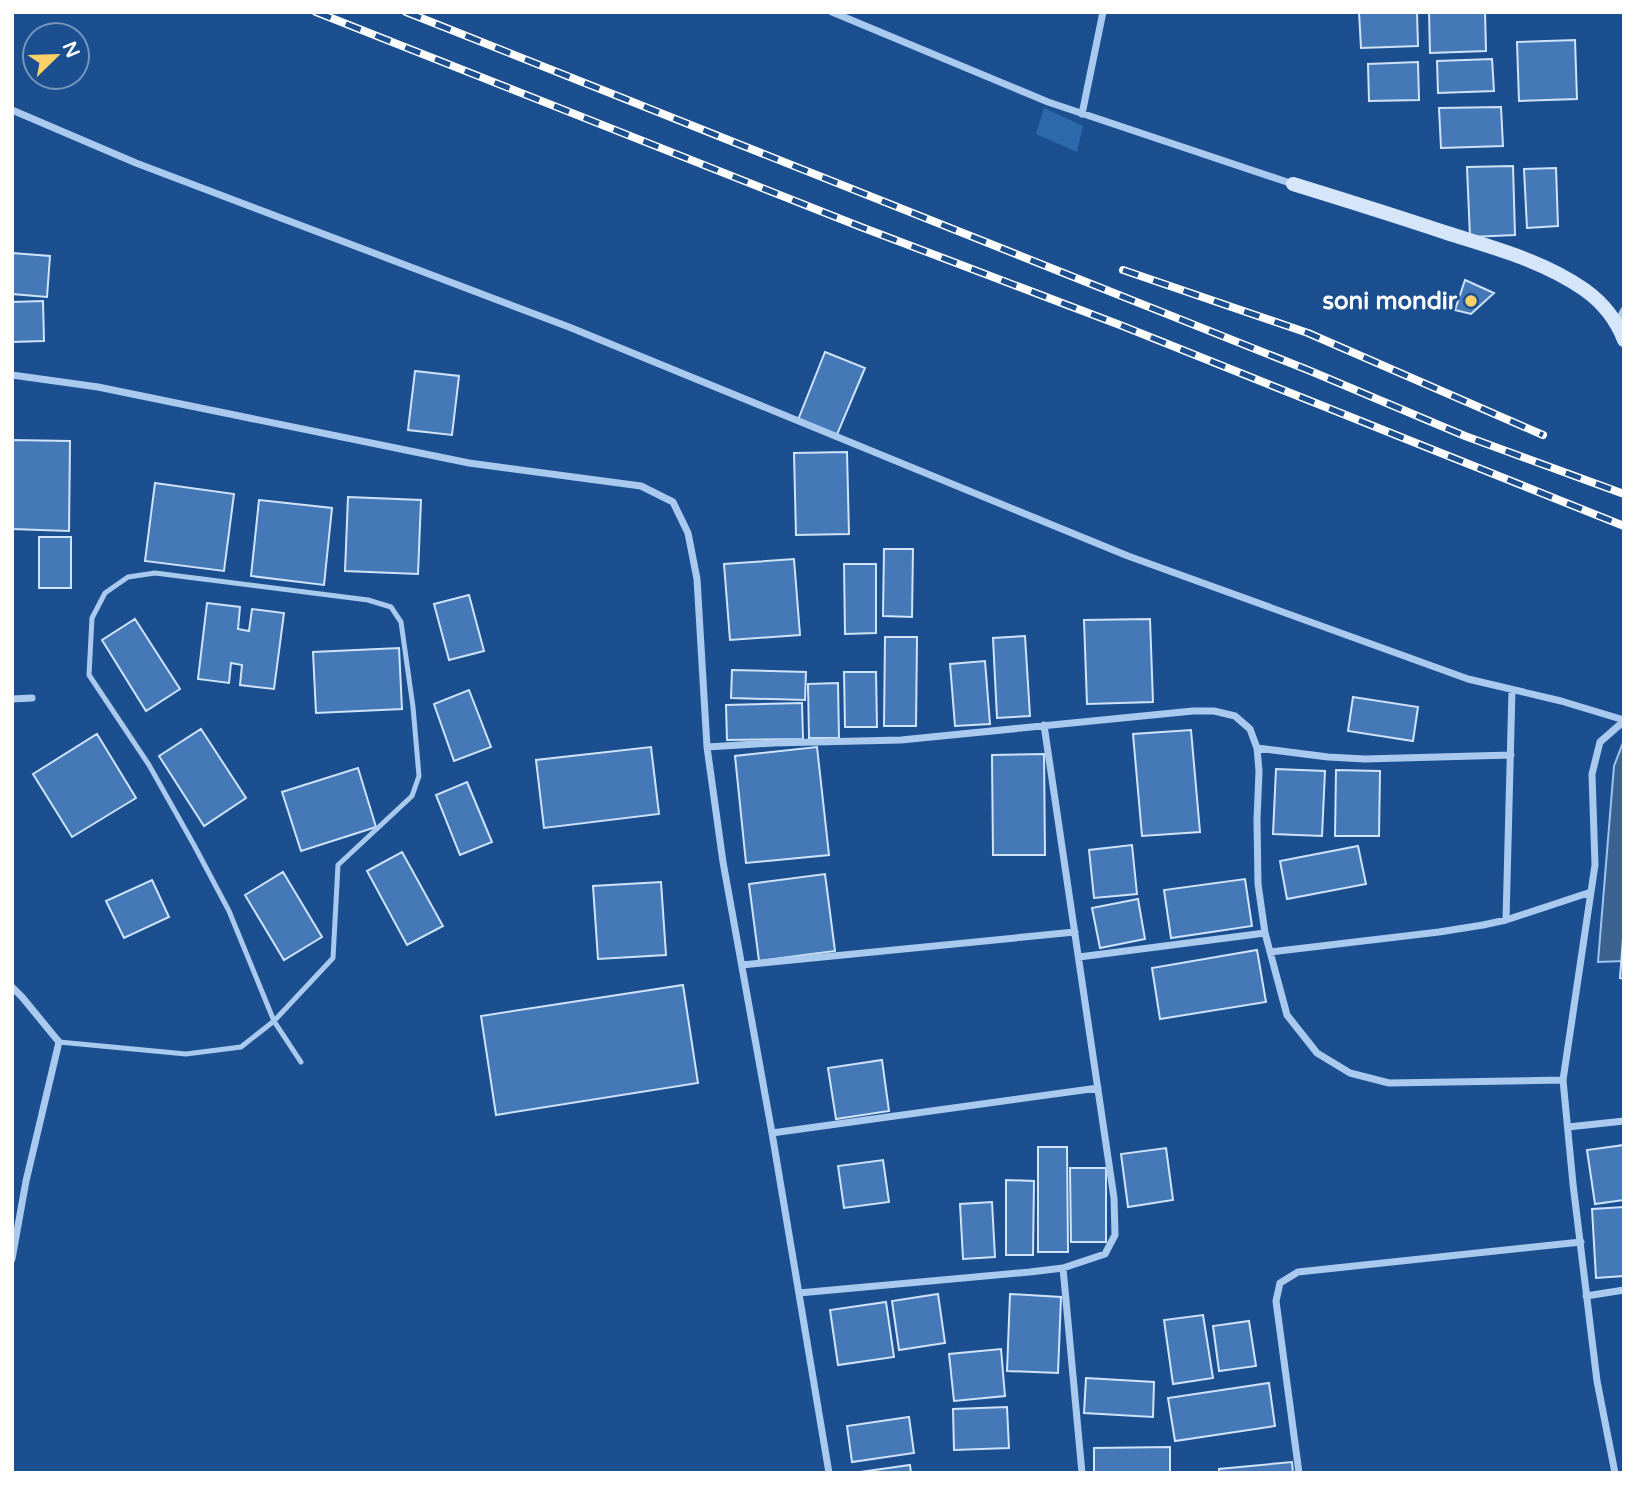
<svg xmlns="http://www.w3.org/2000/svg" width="1636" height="1485" viewBox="0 0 1636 1485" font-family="'Varela Round',sans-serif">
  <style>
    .green { fill: #2e69ad }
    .water { fill: #3c6290; stroke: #9cc4f0; stroke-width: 2 }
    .building { fill: #4478b7; stroke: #cfe3fa; stroke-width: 2 }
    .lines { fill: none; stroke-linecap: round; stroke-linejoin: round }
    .lane { stroke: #a9c9ee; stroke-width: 5 }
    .street { stroke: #a9c9ee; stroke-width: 7 }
    .secondary { stroke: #d6e6fa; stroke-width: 14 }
    .rail-casing { stroke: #fff; stroke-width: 8 }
    .rail { stroke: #1b4f8f; stroke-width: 5; stroke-dasharray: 16; stroke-linecap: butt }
    .poi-dot { fill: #ffd166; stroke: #1b4f8f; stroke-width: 2.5 }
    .labels { text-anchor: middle; stroke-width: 6; stroke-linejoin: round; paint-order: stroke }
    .poi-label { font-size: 24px; font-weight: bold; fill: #fff; stroke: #1b4f8f; text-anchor: end }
  </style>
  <rect width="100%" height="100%" fill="#1b4f8f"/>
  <!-- green -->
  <path class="green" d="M 1044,108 L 1083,126 L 1077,152 L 1036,134 Z"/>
  <!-- water -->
  <path class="water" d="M 1624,740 L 1624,961 L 1598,962 L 1614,766 Z"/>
  <!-- building -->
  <path class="building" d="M 1359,12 L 1417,12 L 1418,46 L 1361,48 Z
    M 1429,12 L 1485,12 L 1486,51 L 1430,53 Z
    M 1575,40 L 1577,99 L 1519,101 L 1517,42 Z
    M 1492,59 L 1494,91 L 1438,93 L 1437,61 Z
    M 1418,62 L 1419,100 L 1369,101 L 1368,64 Z
    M 1501,107 L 1503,146 L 1441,148 L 1439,108 Z
    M 1513,166 L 1515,235 L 1470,237 L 1467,167 Z
    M 1556,168 L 1558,226 L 1527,228 L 1524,169 Z
    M 12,253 L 50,256 L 47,297 L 12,294 Z
    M 1465,280 L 1494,293 L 1471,314 L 1455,310 Z
    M 43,301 L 44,341 L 12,342 L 12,302 Z
    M 825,352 L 865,368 L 836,437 L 798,420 Z
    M 415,371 L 459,376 L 452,435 L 408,430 Z
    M 12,440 L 70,441 L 69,531 L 12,529 Z
    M 847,452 L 849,534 L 796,535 L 794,453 Z
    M 155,483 L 234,494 L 224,571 L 145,561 Z
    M 348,497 L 421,500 L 418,574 L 345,571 Z
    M 259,500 L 332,508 L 324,585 L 251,576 Z
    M 39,537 L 71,537 L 71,588 L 39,588 Z
    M 884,549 L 913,549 L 912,617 L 883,616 Z
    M 794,559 L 800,635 L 730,640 L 724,564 Z
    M 844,564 L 876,564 L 876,633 L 845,634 Z
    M 469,595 L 484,651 L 449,660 L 434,604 Z
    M 207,603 L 240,607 L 238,629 L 249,631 L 252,609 L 284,613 L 274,689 L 240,685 L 242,665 L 231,663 L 229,683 L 198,679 Z
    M 135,619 L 180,689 L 146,711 L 102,640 Z
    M 1150,619 L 1153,702 L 1087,704 L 1084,620 Z
    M 1025,636 L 1030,716 L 997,718 L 993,638 Z
    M 885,637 L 917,637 L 916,726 L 884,726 Z
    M 399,648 L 402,709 L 316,713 L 313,652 Z
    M 985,661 L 990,724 L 955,726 L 950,664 Z
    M 732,670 L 806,672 L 805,700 L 731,698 Z
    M 844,672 L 876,672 L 877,727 L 845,727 Z
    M 838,683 L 839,738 L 809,738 L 808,684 Z
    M 469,690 L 491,747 L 454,761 L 434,704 Z
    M 1353,697 L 1418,707 L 1413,741 L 1348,731 Z
    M 802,703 L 803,739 L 727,740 L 726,705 Z
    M 201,729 L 246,798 L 204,826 L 159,756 Z
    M 1191,730 L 1200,832 L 1142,836 L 1133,734 Z
    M 97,734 L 136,798 L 72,837 L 33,774 Z
    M 651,747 L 659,814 L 544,828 L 536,760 Z
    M 817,747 L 829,855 L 746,863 L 735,756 Z
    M 1044,754 L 1045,855 L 993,855 L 992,755 Z
    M 358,768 L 376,827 L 301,851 L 282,792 Z
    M 1276,769 L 1325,771 L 1322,836 L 1273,834 Z
    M 1336,770 L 1380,771 L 1379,836 L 1335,836 Z
    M 467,782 L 492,842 L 460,855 L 436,795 Z
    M 1132,845 L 1137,894 L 1094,898 L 1089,850 Z
    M 1358,846 L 1366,884 L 1287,899 L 1280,861 Z
    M 402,852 L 443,926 L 407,945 L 367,871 Z
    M 283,872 L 322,937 L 284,960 L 245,895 Z
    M 825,874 L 835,951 L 759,961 L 749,884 Z
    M 1245,879 L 1252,926 L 1171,938 L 1164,890 Z
    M 152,880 L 169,917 L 124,938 L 106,901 Z
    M 661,882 L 666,955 L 598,959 L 593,886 Z
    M 1138,899 L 1145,939 L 1100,948 L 1092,908 Z
    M 1623,939 L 1624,939 L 1624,979 L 1620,978 Z
    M 1257,950 L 1266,1002 L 1160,1019 L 1152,968 Z
    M 683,985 L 698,1083 L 496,1115 L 481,1016 Z
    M 882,1060 L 889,1111 L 836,1119 L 828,1068 Z
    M 1624,1145 L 1624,1200 L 1595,1204 L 1587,1150 Z
    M 1038,1147 L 1067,1147 L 1068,1252 L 1038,1252 Z
    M 1166,1148 L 1173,1200 L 1128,1207 L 1121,1154 Z
    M 883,1160 L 889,1202 L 844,1208 L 838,1166 Z
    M 1070,1168 L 1106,1168 L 1106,1242 L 1071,1242 Z
    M 1006,1180 L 1034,1181 L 1033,1255 L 1006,1255 Z
    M 992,1202 L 995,1257 L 963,1259 L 960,1204 Z
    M 1624,1207 L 1624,1276 L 1596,1278 L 1592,1209 Z
    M 938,1294 L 945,1343 L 899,1350 L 892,1301 Z
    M 1010,1294 L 1061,1297 L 1058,1373 L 1007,1371 Z
    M 886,1302 L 894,1357 L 838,1365 L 830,1310 Z
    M 1203,1315 L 1213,1378 L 1173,1384 L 1164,1320 Z
    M 1249,1321 L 1256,1366 L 1219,1371 L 1213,1326 Z
    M 1001,1349 L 1005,1396 L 954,1401 L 949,1354 Z
    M 1086,1378 L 1154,1382 L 1153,1417 L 1084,1413 Z
    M 1269,1383 L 1275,1426 L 1175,1441 L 1168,1398 Z
    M 1007,1407 L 1009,1448 L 954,1450 L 953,1409 Z
    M 909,1417 L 914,1453 L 852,1462 L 847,1426 Z
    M 1170,1447 L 1170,1473 L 1094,1473 L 1094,1448 Z
    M 1292,1462 L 1293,1473 L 1219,1473 L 1219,1469 Z
    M 910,1465 L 911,1473 L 853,1473 Z"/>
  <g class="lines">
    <!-- lane -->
    <path class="lane" d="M 59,1042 L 186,1054 L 241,1047 L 274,1021 L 333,958 L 338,865 L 412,796 L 419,776 L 413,707 L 401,622 L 391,607 L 368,600 L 155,573 L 128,577 L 105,593 L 92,618 L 89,675 L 149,765 L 194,845 L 229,911 L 274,1021 L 301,1062"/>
    <!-- street -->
    <path class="street" d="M 832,12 L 1048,102 L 1293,184
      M 12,110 L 136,163 L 569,327 L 1128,556 L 1468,679 L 1561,701 L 1624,720
      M 1082,114 L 1103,12
      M 1617,323 L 1624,310
      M 12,375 L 98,387 L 469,463 L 641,486 L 673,502 L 688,533 L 697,579 L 707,747 L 723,862 L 772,1133 L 829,1473
      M 12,699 L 32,698
      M 707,747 L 773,743 L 901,740 L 1193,711 L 1214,711 L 1235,716 L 1250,729 L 1257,748 L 1259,771 L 1257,820 L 1258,884 L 1265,933 L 1287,1015 L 1317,1053 L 1350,1073 L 1389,1083 L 1563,1080
      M 1257,748 L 1328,757 L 1365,759 L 1511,755
      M 1506,920 L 1512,690
      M 1270,952 L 1439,932 L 1483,925 L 1506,920 L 1591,892
      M 1079,957 L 1265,933
      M 742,965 L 1075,932
      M 12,987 L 22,997 L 59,1042 L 26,1181 L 12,1259
      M 1568,1127 L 1624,1121
      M 772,1133 L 1098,1088
      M 1063,1268 L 1082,1473
      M 799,1293 L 1030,1272 L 1063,1268 L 1105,1254 L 1115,1235 L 1114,1198 L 1044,725
      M 1586,1296 L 1624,1290
      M 1299,1473 L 1276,1301 L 1280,1283 L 1298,1272 L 1581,1242
      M 1615,1473 L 1597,1381 L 1573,1184 L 1563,1080 L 1595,865 L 1592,774 L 1600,742 L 1624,721"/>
    <!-- secondary -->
    <path class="secondary" d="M 1293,184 C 1345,200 1396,216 1447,233 C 1494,248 1544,261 1585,290 C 1603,303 1616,319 1624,340"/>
    <defs>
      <path id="rail" d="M 316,12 L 861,227 L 1120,325 L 1624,526
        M 406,12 L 1308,370 L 1465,436 L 1624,494
        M 1123,270 L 1308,333 L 1543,435"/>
    </defs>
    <!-- rail casing -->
    <use href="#rail" class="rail-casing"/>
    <!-- rail -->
    <use href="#rail" class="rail"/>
  </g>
  <!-- markers -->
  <circle class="poi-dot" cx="1471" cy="301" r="7"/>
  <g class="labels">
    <!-- poi labels -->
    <g class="poi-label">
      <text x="1457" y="309">soni mondir</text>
    </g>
  </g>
  <!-- border -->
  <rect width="1636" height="1485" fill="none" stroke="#ffffff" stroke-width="28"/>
  <!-- north arrow -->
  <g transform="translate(56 56) rotate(67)"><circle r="33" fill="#1b4f8f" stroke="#7695bc" stroke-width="2"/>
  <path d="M0-5L12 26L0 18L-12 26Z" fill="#ffd166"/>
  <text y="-10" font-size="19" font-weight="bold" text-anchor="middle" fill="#ffffff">N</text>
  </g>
</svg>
